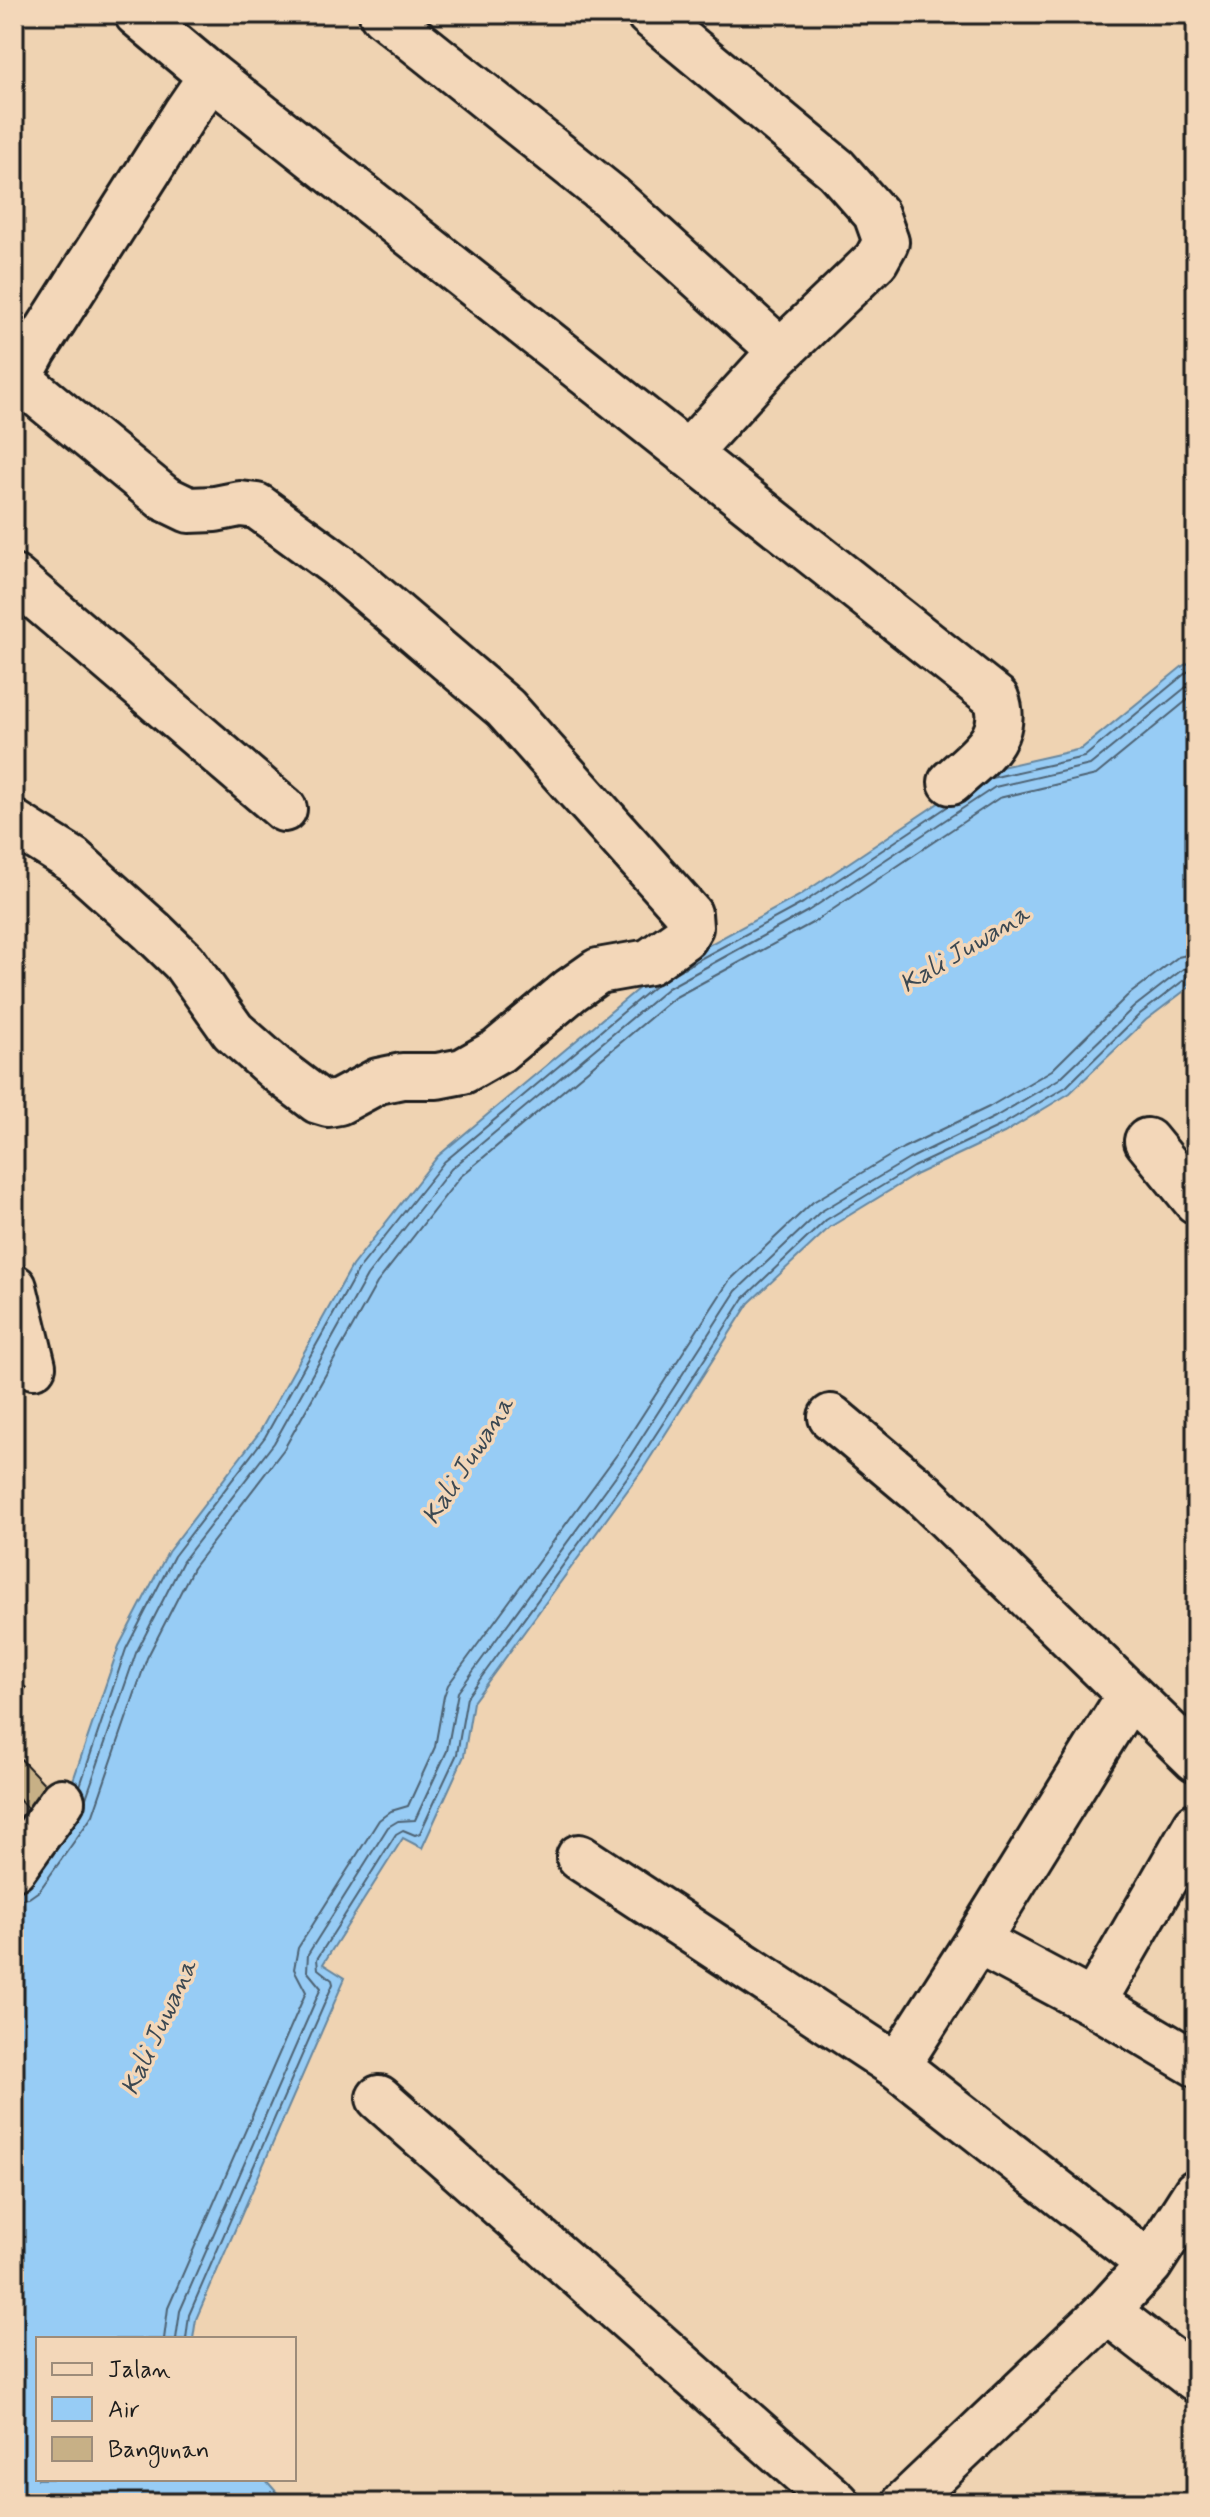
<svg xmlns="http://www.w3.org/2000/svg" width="1210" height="2517" viewBox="0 0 1210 2517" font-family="Mynerve,sans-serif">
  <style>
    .water { fill: #97ccf5; stroke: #66869e; stroke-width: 2 }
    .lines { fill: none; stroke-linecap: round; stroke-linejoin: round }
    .shore { stroke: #4d6273; stroke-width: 2 }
    .building { fill: #c7b086; stroke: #1c1c1c; stroke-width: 2; filter: url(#shadow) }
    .minor-casing { stroke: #1c1c1c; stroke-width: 50 }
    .minor { stroke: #f3d7b9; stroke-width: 44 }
    .labels { text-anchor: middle; stroke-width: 7; stroke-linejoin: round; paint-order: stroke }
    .water-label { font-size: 26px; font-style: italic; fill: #3b4852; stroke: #f3d7b9 }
  </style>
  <defs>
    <filter id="shadow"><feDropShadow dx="-7" dy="7" stdDeviation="0" flood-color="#0004"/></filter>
  </defs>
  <rect width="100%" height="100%" fill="#efd3b2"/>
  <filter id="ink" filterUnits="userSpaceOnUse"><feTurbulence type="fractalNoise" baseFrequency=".0125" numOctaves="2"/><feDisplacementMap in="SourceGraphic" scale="16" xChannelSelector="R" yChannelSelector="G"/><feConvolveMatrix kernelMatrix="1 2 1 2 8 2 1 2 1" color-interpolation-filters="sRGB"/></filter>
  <g filter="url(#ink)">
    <!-- water -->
    <path class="water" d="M 1196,660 L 1196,982 L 1146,1020 L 1070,1093 L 1004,1133 L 917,1174 L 830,1227 L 749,1303 L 643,1469 L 473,1702 L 464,1756 L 422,1848 L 403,1838 L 323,1964 L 345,1978 L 196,2319 L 193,2339 L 38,2339 L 38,2479 L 265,2479 L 286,2503 L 14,2503 L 14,1875 L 66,1801 L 119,1646 L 168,1552 L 259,1433 L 352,1266 L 438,1156 L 657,973 L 799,896 L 988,770 L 1081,749 L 1184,665 Z"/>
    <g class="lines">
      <!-- shore -->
      <path class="shore" d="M 991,778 L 1084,757 L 1187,672 L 1196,669
        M 676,972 L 803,903 L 950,805
        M 80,1786 L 126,1649 L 174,1556 L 265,1437 L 358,1270 L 444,1162 L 657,984
        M 85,1801 L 136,1653 L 183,1561 L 274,1443 L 367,1276 L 451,1169 L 668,988 L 808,911 L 995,787 L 1090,765 L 1196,679
        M 14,1900 L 29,1898 L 39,1891 L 93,1815 L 147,1658 L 193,1568 L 284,1449 L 377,1283 L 460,1177 L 674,998 L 814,922 L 999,798 L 1096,775 L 1196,693
        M 164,2339 L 168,2308 L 306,1992 L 294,1969 L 298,1948 L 379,1820 L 391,1811 L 408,1806 L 435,1747 L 444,1696 L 448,1685 L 618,1453 L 729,1281 L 813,1202 L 903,1148 L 989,1107 L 1052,1070 L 1127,996 L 1178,957 L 1196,953
        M 176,2339 L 180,2311 L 321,1988 L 307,1971 L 308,1954 L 388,1827 L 398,1821 L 415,1820 L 447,1751 L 458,1692 L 628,1459 L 736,1291 L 820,1212 L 909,1159 L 995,1117 L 1059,1079 L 1134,1007 L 1183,969 L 1196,965
        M 186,2339 L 189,2315 L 333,1984 L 332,1980 L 318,1969 L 317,1959 L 396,1834 L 403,1830 L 415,1835 L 420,1833 L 457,1754 L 467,1697 L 636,1465 L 744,1298 L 826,1220 L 913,1167 L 1000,1126 L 1066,1087 L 1140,1014 L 1188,977 L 1196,975"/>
    </g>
    <!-- building -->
    <path class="building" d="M 14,1678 L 26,1688 L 14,1703 Z
      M 17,1755 L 54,1794 L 38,1820 L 14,1794 L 14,1758 Z"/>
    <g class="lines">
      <defs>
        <path id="minor" d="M 382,14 L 611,197 L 781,351
          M 649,14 L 836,169 L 876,214 L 886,242 L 876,260 L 778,354 L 687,454
          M 211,76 L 996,698 C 1011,737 976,758 951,782
          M 14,388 L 34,351 L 185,114 L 211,76 L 137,14
          M 14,578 L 284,809
          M 14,823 L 73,860 L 152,931 L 184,962 L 233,1031 L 276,1069 L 318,1101 L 328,1104 L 339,1102 L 378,1081 L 402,1076 L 437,1076 L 463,1071 L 498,1051 L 571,990 L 598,971 L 649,962 L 684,937 L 690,927 L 689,914 L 505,708 L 339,566 L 257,506 L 240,504 L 215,509 L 189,510 L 164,498 L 19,379
          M 1147,1141 L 1196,1201
          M 14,1287 L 33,1366
          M 831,1417 L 924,1495 L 1196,1759
          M 579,1857 L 897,2066 L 977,1941 L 1093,2003 L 1196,2064
          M 14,1868 L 62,1801
          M 977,1941 L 1129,1696
          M 1093,2003 L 1196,1825
          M 897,2066 L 1150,2264
          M 379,2098 L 837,2503
          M 1107,2311 L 1196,2380
          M 905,2503 L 1107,2311 L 1150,2264 L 1196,2192"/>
      </defs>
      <!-- minor casing -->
      <use href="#minor" class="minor-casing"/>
      <!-- minor -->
      <use href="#minor" class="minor"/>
    </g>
  </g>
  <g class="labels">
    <!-- water labels -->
    <g class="water-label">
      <text transform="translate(964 948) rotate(-31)" y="9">Kali Juwana</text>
      <text transform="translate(467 1460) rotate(-57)" y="9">Kali Juwana</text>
      <text transform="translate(158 2027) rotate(-65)" y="9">Kali Juwana</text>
    </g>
  </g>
  <!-- margin -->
  <rect width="1210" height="2517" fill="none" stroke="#f3d7b9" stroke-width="48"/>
  <rect x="24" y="24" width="1162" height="2469" fill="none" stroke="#1c1c1c" stroke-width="3" filter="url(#ink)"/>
  <!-- legend -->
  <rect x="36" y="2337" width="260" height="144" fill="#f3d7b9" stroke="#9d8c7a" stroke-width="2"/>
  <rect x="52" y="2363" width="40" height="12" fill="#f3d7b9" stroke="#9d8c7a" stroke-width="2"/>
  <text x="108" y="2377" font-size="24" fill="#1c1c1c">Jalan</text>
  <rect x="52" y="2397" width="40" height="24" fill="#97ccf5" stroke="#9d8c7a" stroke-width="2"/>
  <text x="108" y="2417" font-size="24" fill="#1c1c1c">Air</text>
  <rect x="52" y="2437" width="40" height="24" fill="#c7b086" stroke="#9d8c7a" stroke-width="2"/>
  <text x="108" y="2457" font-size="24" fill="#1c1c1c">Bangunan</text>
</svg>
